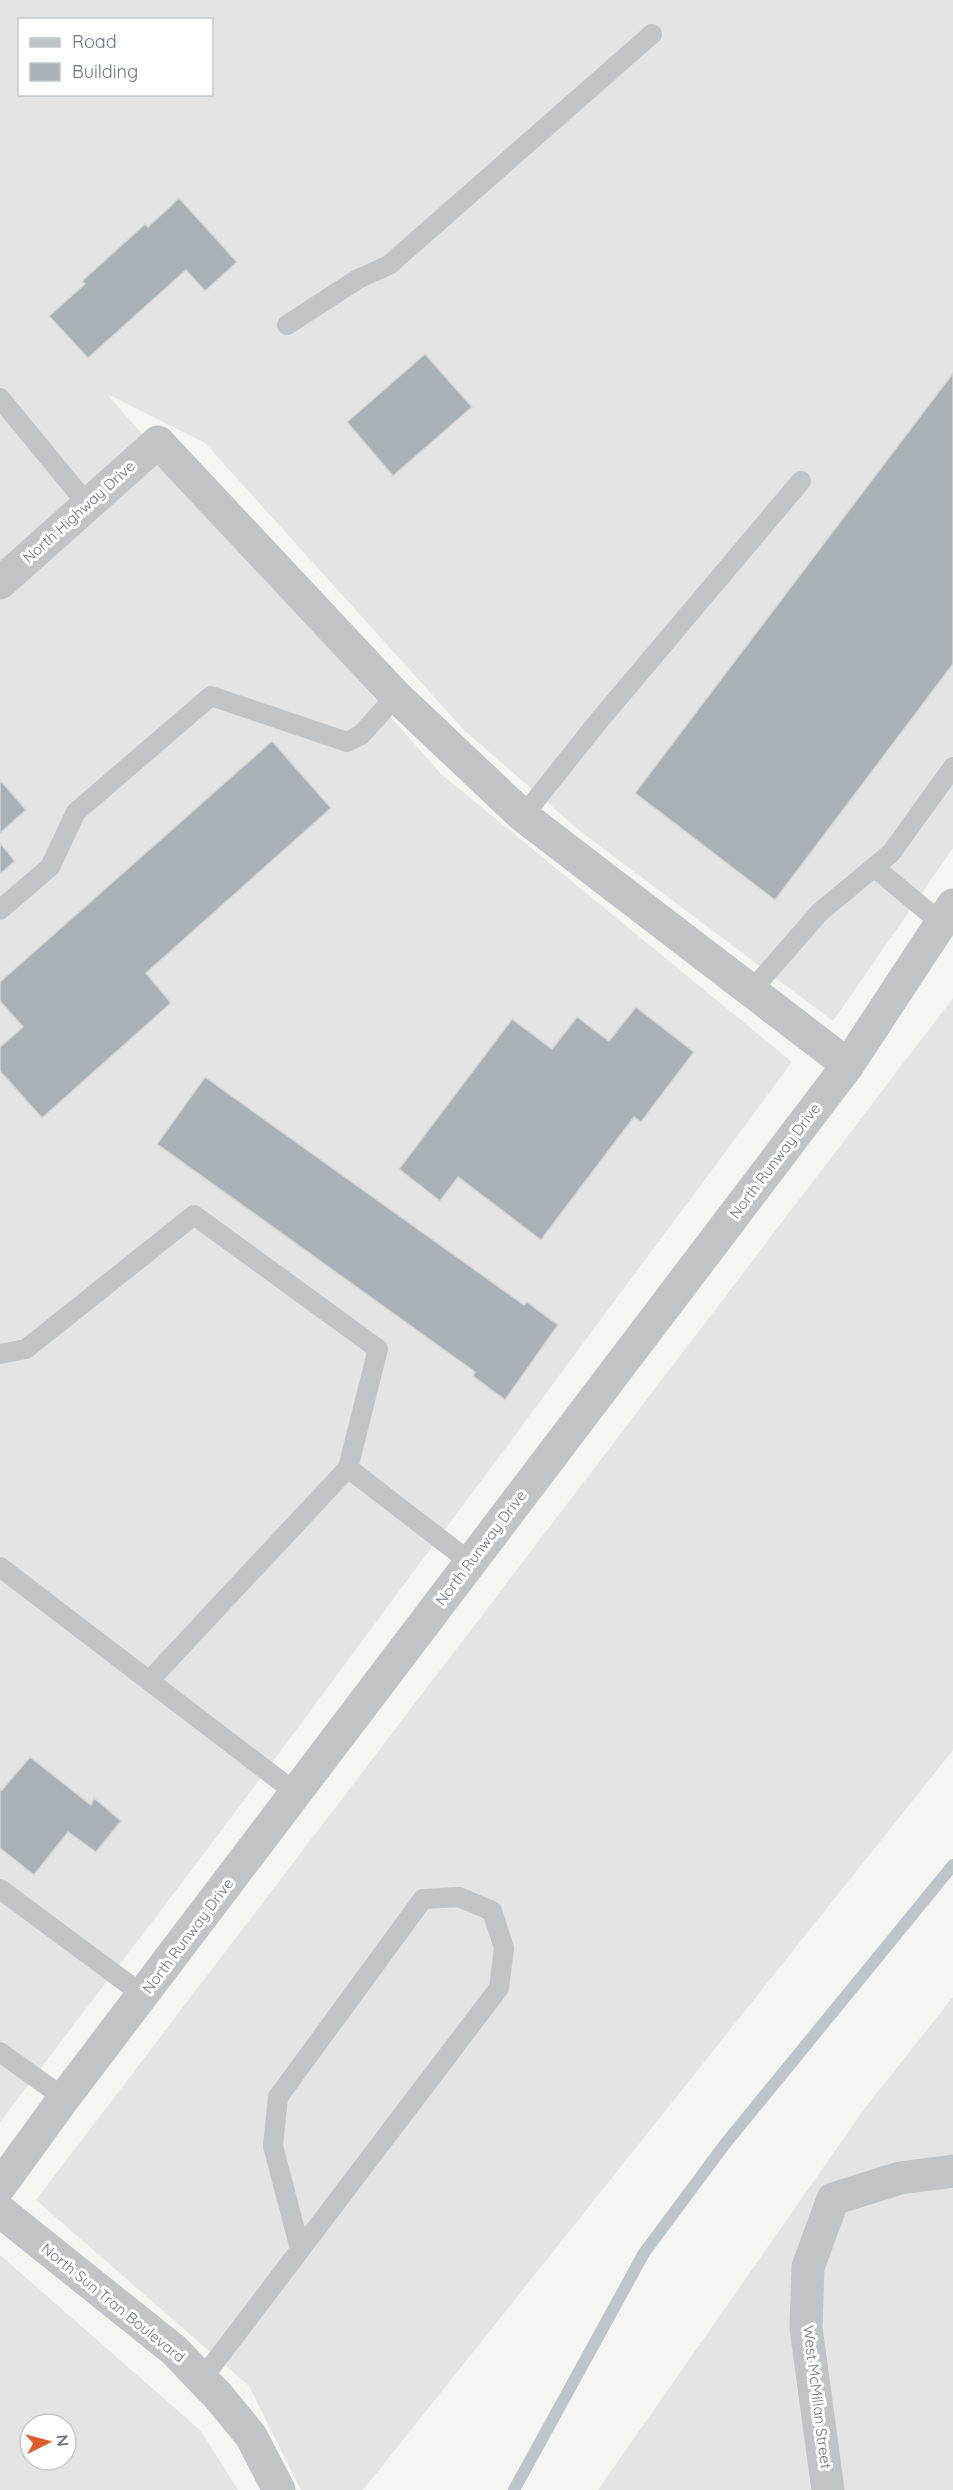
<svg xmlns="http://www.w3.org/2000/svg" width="953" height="2490" viewBox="0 0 953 2490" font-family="Quicksand,sans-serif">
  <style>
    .built { fill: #e3e4e3; fill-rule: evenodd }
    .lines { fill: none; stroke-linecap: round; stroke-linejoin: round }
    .stream { stroke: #bbc5ca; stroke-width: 12 }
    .building { fill: #a9b1b6; stroke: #d6d7d4; stroke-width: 1.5 }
    .service { stroke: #c0c4c7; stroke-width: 20 }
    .minor { stroke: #c0c4c7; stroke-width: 33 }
    .tertiary { stroke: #c0c4c7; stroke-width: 33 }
    .labels { text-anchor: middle; stroke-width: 6; stroke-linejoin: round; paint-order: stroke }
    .street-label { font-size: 15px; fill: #657382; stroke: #fff }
  </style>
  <rect width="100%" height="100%" fill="#f5f5f2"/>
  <!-- built -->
  <path class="built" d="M 0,0 L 953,0 L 953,848 L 833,1021 L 580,831 L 464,730 L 205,443 L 107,394 L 441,774 L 792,1062 L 224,1827 L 0,2122 ZM 20,20 L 212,20 L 212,94 L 20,94 Z
    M 953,998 L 953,1750 L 363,2490 L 301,2490 L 249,2386 L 36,2200 Z
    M 953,1997 L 953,2490 L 598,2490 L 865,2108 Z
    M 0,2255 L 201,2431 L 238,2490 L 0,2490 ZM 30,2424 L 66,2424 L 66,2460 L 30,2460 Z"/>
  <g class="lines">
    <!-- stream -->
    <path class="stream" d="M 514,2490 L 644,2253 L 725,2144 L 953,1865"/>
  </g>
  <!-- building -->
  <path class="building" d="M 179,198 L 237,262 L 205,291 L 186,270 L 88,358 L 49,316 L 85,284 L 82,281 L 145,224 L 148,227 Z
    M 425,354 L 472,407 L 393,476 L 347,422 Z
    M 953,373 L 953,664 L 775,900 L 635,793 Z
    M 272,741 L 331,808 L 146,973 L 171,1003 L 42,1118 L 0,1071 L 0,1047 L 23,1027 L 0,1001 L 0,982 Z
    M 0,780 L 26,810 L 0,833 Z
    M 0,843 L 15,861 L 0,874 Z
    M 636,1007 L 694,1052 L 641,1122 L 634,1117 L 541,1240 L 458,1177 L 440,1201 L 399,1169 L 512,1019 L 552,1049 L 577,1017 L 609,1041 Z
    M 205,1077 L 524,1305 L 527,1302 L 558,1325 L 505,1400 L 473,1376 L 475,1372 L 157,1144 Z
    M 30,1757 L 91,1805 L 94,1798 L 121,1821 L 96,1852 L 68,1832 L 34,1875 L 0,1848 L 0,1789 L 2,1790 Z"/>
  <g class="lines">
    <!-- service -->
    <path class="service" d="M 287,325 L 358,279 L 389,265 L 652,34
      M 0,398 L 88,505
      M 523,816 L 597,723 L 801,481
      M 874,867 L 940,922
      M 0,910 L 50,867 L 76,812 L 211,696 L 347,742 L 361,735 L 396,696
      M 751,991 L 820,912 L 891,853 L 953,767
      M 0,1354 L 26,1349 L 194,1215 L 378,1349 L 348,1468 L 470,1562
      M 0,1567 L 296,1793
      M 149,1681 L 348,1468
      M 0,1889 L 143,1995
      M 0,2052 L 64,2098
      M 202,2379 L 499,1988 L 504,1948 L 492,1911 L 459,1897 L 423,1899 L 278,2097 L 273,2146 L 300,2249"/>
    <!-- minor -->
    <path class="minor" d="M 0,583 L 158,442 L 396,696 L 523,816 L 848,1065
      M 0,2211 L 174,2350 L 219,2397 L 251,2436 L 279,2490
      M 828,2490 L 806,2328 L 808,2267 L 833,2199 L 900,2178 L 953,2171"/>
    <!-- tertiary -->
    <path class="tertiary" d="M 0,2186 L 64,2098 L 848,1065 L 953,905"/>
  </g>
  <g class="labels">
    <!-- street labels -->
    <g class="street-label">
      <text transform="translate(79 512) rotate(-42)" y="5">North Highway Drive</text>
      <text transform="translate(775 1161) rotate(-53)" y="5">North Runway Drive</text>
      <text transform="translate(481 1548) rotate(-53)" y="5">North Runway Drive</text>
      <text transform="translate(188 1936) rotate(-53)" y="5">North Runway Drive</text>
      <text transform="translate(113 2303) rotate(39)" y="5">North Sun Tran Boulevard</text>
      <text transform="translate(817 2397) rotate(83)" y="5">West McMillan Street</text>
    </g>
  </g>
  <!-- legend -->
  <rect x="18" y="18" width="195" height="78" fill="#ffffff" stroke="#c1c7cd" stroke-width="1.5"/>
  <rect x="30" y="38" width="30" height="9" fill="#c0c4c7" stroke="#c1c7cd" stroke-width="1.5"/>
  <text x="72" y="48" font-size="18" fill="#657382">Road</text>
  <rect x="30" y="63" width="30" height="18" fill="#a9b1b6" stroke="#c1c7cd" stroke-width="1.5"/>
  <text x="72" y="78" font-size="18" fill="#657382">Building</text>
  <!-- north arrow -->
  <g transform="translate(48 2442) rotate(84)"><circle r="28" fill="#ffffff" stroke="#c1c7cd" stroke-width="1.5"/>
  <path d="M0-4.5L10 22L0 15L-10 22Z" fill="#de5d29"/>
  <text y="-9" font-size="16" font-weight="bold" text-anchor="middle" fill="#657382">N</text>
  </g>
</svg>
